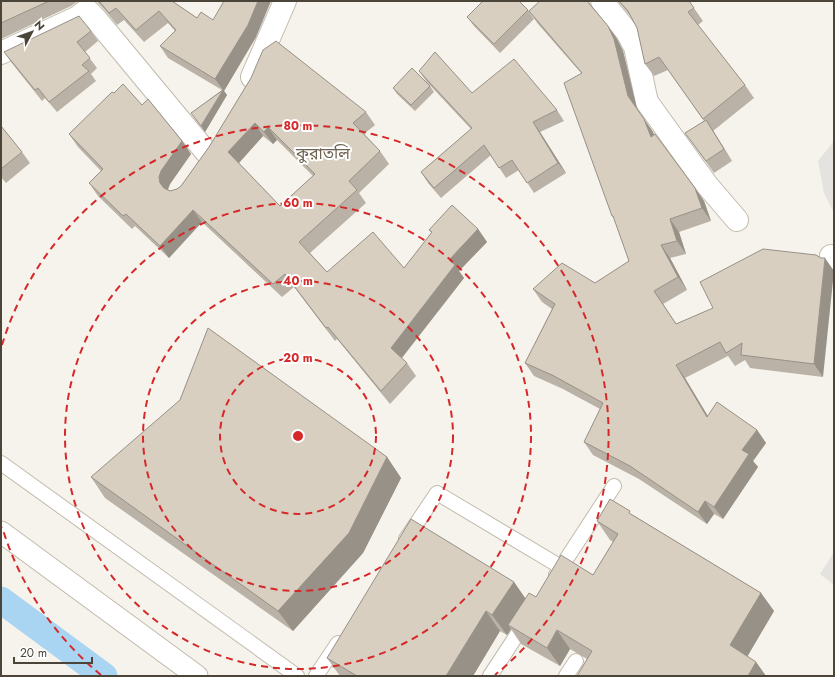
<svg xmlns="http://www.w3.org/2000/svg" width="835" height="677" viewBox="0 0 835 677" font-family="Jost,'Noto Sans Bengali',sans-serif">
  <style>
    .parking { fill: #e5e3e0 }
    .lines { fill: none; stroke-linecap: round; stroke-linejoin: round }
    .canal { stroke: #a9d4f2; stroke-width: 27 }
    .service-casing { stroke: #c2bbae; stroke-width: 16 }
    .pedestrian-casing { stroke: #c2bbae; stroke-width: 23 }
    .minor-casing { stroke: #c2bbae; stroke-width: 24 }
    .service { stroke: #fff; stroke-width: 14 }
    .pedestrian { stroke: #fff; stroke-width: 21 }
    .minor { stroke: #fff; stroke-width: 22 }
    .wall { fill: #bab2a6; fill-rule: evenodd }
    .shaded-wall { fill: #979187 }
    .building { fill: #d8cfc1; stroke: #979187; fill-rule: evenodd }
    .ring { fill: none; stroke: #d62828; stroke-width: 2; stroke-dasharray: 7 5 }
    .labels { text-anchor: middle; stroke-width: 4; stroke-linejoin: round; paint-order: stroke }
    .quarter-label { font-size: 16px; fill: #6e6250; stroke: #fff }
    .centre { fill: #d62828; stroke: #fff; stroke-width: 2 }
    .ring-label { font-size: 12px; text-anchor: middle; font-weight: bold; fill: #d62828; stroke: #fff; stroke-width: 4; stroke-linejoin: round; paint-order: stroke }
  </style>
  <rect width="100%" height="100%" fill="#f6f3ec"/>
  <!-- parking -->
  <path class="parking" d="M 834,141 L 834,213 L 824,193 L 818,161 Z
    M 834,552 L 834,585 L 820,574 Z"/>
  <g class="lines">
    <!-- canal -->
    <path class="canal" d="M 1,600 L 104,676"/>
    <defs>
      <path id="service" d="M 1,463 L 297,676
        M 406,539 L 437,493 L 561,567
        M 556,575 L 614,486
        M 316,676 L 338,643
        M 490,676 L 526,621
        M 566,676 L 576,661"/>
      <path id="pedestrian" d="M 1,532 L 197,676"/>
      <path id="minor" d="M 602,1 L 627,32 L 635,47 L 647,102 L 707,185 L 737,220
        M 1,53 L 78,17 L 87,10 L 95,18 L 207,153
        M 252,77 L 285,1
        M 831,256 L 834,259"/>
    </defs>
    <!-- service casing -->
    <use href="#service" class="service-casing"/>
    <!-- pedestrian casing -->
    <use href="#pedestrian" class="pedestrian-casing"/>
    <!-- minor casing -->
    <use href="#minor" class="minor-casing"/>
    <!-- service -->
    <use href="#service" class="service"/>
    <!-- pedestrian -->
    <use href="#pedestrian" class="pedestrian"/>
    <!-- minor -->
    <use href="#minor" class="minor"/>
  </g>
  <!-- wall -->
  <path class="wall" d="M 1,1 L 78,1 L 71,6 L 1,39 Z
    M 96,1 L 172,1 L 197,18 L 213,20 L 256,37 L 224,91 L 227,95 L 205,132 L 191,113 L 222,90 L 168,58 L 160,46 L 175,31 L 168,23 L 144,42 L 124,20 L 117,25 L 104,9 Z
    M 618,1 L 689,1 L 703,21 L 698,25 L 745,85 L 754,98 L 713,131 L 732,161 L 714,173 L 685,133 L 704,121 L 668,70 L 654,76 L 645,64 L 637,28 L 631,17 Z
    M 590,3 L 591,5 L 608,26 L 617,39 L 623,51 L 637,109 L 653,132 L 654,135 L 695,188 L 704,201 L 711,221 L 679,232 L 686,254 L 670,258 L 687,290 L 663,304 L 676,324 L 713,308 L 763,249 L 823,377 L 750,368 L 745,360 L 735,366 L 728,356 L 685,378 L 708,416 L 757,430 L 766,443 L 753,461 L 758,467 L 723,519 L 714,514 L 707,524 L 639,479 L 593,455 L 584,442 L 600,409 L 563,389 L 534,376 L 525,363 L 552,309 L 542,302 L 533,289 L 595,283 L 629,261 L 615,219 L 612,216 L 581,73 L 538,24 L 529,11 Z
    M 528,10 L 534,19 L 500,53 L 474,26 L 467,17 Z
    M 91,31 L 98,41 L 85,52 L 97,68 L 91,74 L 96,81 L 57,112 L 45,98 L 42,101 L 11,62 L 4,52 Z
    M 419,71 L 472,93 L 557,110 L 564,121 L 540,132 L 566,173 L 534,193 L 519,170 L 506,178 L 491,155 L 441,198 L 428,183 L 421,172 L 471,129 L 426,81 Z
    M 251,78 L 366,112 L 375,125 L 364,134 L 380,151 L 389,164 L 359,193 L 366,203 L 310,253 L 327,272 L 404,268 L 432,233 L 429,230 L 478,229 L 487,242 L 459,271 L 464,278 L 402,358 L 407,363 L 416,376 L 390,404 L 337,339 L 335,341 L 294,287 L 282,297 L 202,222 L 169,258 L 135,226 L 132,229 L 98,196 L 89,183 L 101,171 L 78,147 L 69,134 L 114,93 L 142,105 L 182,141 L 191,154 L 170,184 L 168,189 L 170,191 L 177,189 L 181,186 L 209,147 ZM 263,136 L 273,144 L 277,140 L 313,176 L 280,206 L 239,163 Z
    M 430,86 L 434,92 L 415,111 L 397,94 L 393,88 Z
    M 1,126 L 22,152 L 30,163 L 6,183 L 1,177 Z
    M 387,457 L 401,478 L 363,553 L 293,631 L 105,498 L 91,477 Z
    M 633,515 L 761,593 L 774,611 L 747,656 L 756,662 L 766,676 L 577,676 L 587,659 L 570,649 L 560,666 L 521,644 L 511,629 L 507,635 L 500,631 L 473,676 L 340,676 L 327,658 L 514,582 L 525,599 L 536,597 L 593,575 L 613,542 L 610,540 L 597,521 Z"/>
  <!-- shaded-wall -->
  <path class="shaded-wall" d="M 258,1 L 271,1 L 256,37 L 224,91 L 227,95 L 205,132 L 201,126 L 223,90 L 215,79 Z
    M 608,26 L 617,39 L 623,51 L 637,109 L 628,96 Z
    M 644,119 L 653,132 L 660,150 L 651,137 Z
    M 706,120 L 714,132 L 732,161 L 724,149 Z
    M 533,122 L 540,132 L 566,173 L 558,163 Z
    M 255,123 L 263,136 L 237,165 L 228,152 Z
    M 268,127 L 277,140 L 273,144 L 264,132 Z
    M 182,141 L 191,154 L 170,184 L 168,189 L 169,196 L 160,183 L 159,177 L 161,171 Z
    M 695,188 L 704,201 L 711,221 L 702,208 Z
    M 193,210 L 202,222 L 169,258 L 160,246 Z
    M 670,219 L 679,232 L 686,254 L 677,241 Z
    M 478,229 L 487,242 L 459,271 L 464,278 L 400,360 L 391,348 L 449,260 Z
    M 661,245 L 670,258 L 687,290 L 678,277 Z
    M 825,258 L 834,271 L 823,377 L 814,364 Z
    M 654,291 L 663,304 L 685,337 L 676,324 Z
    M 676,365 L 685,378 L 716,430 L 707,417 Z
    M 757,430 L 766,443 L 753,461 L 758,467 L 723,519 L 714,507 L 742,450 Z
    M 387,457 L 401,478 L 363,553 L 293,631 L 278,611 Z
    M 705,501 L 714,514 L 707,524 L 698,512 Z
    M 514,582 L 528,602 L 508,625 L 511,629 L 507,635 L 492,615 Z
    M 761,593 L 774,611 L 743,664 L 730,645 Z
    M 486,611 L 500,631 L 473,676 L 446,676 Z
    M 557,630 L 570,649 L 560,666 L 547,648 Z
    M 756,662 L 766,676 L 748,676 Z"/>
  <!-- building -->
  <path class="building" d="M 1,1 L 49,1 L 1,23 Z
    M 99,1 L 172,1 L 197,18 L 201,12 L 213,20 L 224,1 L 258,1 L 248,25 L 215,79 L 160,46 L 176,30 L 159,11 L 136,30 L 116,8 L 109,13 Z
    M 483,1 L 519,1 L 528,10 L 494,44 L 467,17 Z
    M 540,1 L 587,1 L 608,26 L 614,39 L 628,96 L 644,119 L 651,137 L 655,134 L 695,188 L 702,208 L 670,219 L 677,241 L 661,245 L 678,277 L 654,291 L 676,324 L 713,308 L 700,282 L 763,249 L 816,255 L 821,258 L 825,258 L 814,364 L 741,355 L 742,343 L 726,353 L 720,342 L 676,365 L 707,417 L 717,402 L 757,430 L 742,450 L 749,454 L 714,507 L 705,501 L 698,512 L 630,466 L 584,442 L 603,403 L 554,376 L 525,363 L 555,304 L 533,289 L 562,263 L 595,283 L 629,261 L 613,216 L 612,216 L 564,83 L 582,73 L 529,11 Z
    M 619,1 L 689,1 L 694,8 L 688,12 L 745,85 L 703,119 L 659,57 L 645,64 L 637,28 L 628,11 Z
    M 79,16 L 91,31 L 77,42 L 90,58 L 82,65 L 89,71 L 49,102 L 38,88 L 35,90 L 4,52 Z
    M 276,41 L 366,112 L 353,123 L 380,151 L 349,181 L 357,190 L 299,242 L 327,272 L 373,232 L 404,268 L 432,232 L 429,230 L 452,205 L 478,229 L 449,260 L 455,265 L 391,348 L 407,363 L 381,391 L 328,327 L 326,328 L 285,274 L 273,284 L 193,210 L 160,246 L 126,214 L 123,216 L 89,183 L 103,169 L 69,134 L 112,92 L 114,93 L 123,84 L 142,105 L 148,99 L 182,141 L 161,171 L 159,177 L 160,183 L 164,188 L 170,191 L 177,189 L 181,186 L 209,147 L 251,78 L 263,50 ZM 255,123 L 264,132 L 268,127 L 315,174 L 280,206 L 228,152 Z
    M 435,52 L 472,93 L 514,59 L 557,110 L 533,122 L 558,163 L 527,183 L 512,160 L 499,168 L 484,145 L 434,188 L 421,172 L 472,128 L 419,71 Z
    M 412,68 L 430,86 L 411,105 L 393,88 Z
    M 223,90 L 201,126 L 191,113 Z
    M 706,120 L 724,149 L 706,161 L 685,133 Z
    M 1,126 L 22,152 L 1,169 Z
    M 208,328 L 387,457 L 349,533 L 278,611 L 91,477 L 180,400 Z
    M 610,499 L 630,511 L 629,513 L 761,593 L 730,645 L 756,662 L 748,676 L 577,676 L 592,651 L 557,630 L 547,648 L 508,625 L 529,593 L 536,597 L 561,555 L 593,575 L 618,534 L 597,521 Z
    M 411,519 L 514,582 L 492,615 L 486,611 L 446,676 L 357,676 L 327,658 Z"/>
  <!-- distance rings -->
  <g class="ring">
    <circle cx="298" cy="436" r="78"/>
    <circle cx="298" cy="436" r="155"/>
    <circle cx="298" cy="436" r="233"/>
    <path d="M101 675A310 310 0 0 1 2 527M2 345A310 310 0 1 1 495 675"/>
  </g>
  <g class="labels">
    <!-- quarter labels -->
    <g class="quarter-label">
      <text x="323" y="159">কুরাতলি</text>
    </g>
  </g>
  <circle cx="298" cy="436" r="6" class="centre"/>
  <g class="ring-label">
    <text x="298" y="130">80 m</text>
    <text x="298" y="207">60 m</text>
    <text x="298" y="285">40 m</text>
    <text x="298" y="362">20 m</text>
  </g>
  <!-- border -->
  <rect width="835" height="677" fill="none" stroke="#4b4439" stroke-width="4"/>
  <!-- north arrow -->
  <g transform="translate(32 32) rotate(49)" stroke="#ffffff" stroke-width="3" paint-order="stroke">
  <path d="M0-3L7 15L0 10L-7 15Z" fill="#4b4439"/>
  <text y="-6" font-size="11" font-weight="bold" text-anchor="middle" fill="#4b4439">N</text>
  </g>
  <!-- scale -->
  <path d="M14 657v6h78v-6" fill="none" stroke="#4b4439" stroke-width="2"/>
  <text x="20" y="657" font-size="12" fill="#4b4439" stroke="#ffffff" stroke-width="3" paint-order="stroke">20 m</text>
</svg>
